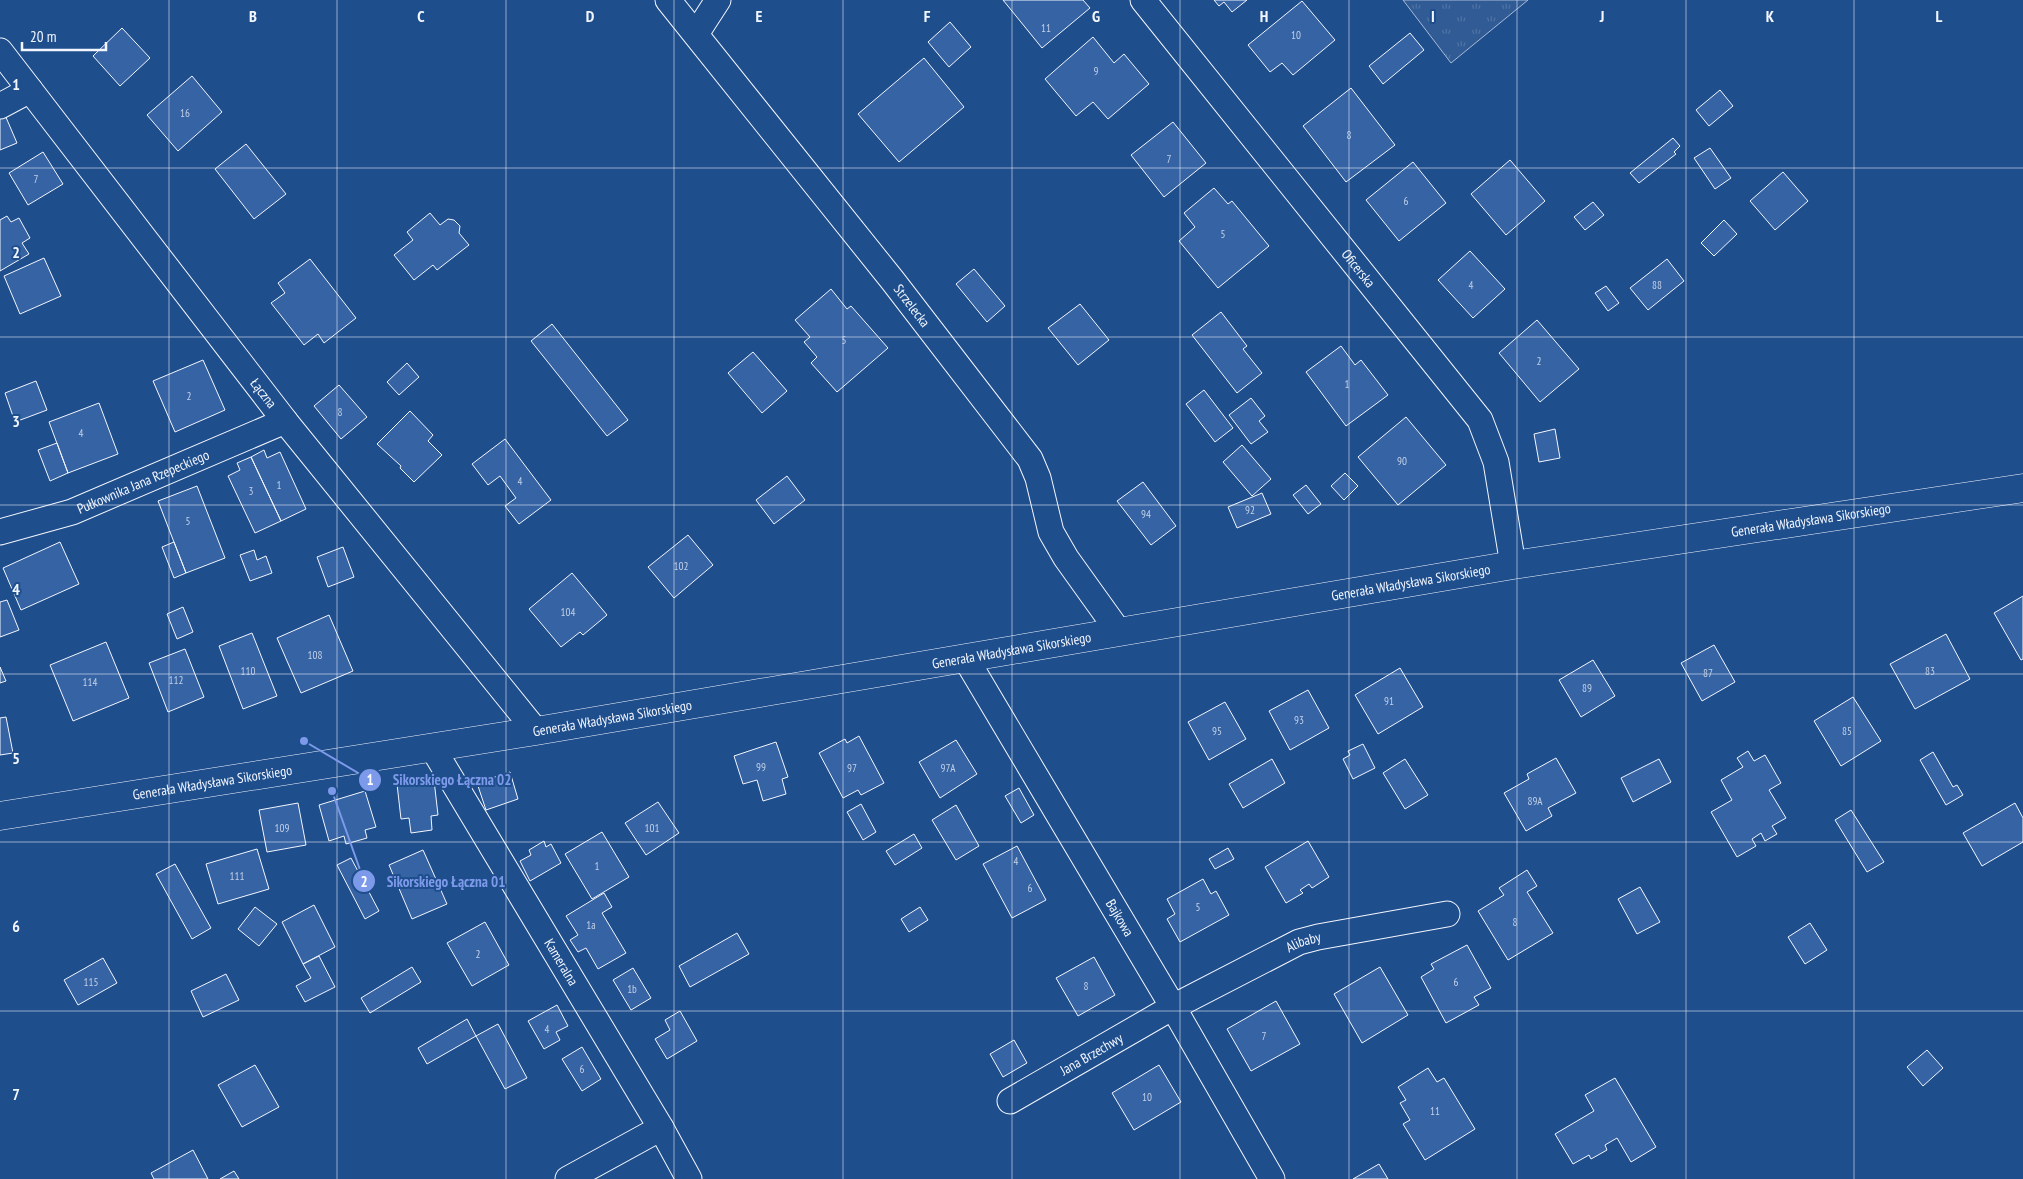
<svg xmlns="http://www.w3.org/2000/svg" width="2023" height="1179" viewBox="0 0 2023 1179" font-family="'PT Sans Narrow',sans-serif">
  <style>
    .grass { fill: url(#grass-tufts); stroke: #a8bbd7 }
    .building { fill: #3563a3; stroke: #f2f6ff }
    .lines { fill: none; stroke-linecap: round; stroke-linejoin: round }
    .minor-casing { stroke: #f2f6ff; stroke-width: 27 }
    .tertiary-casing { stroke: #f2f6ff; stroke-width: 29 }
    .minor { stroke: #1f4e8c; stroke-width: 25 }
    .tertiary { stroke: #1f4e8c; stroke-width: 28 }
    .grid { fill: none; stroke: #f2f6ff; stroke-width: 1; stroke-opacity: 0.55 }
    .labels { text-anchor: middle; stroke-width: 4; stroke-linejoin: round; paint-order: stroke }
    .number-label { font-size: 11px; fill: #c3d1e8 }
    .street-label { font-size: 14px; fill: #f2f6ff; stroke: #1f4e8c }
    .grid-label { font-size: 16px; text-anchor: middle; font-weight: bold; fill: #f2f6ff; stroke: #1f4e8c; stroke-width: 4; stroke-linejoin: round; paint-order: stroke }
    .leader { fill: none; stroke: #7d9aea; stroke-width: 2 }
    .callout-dot { fill: #7d9aea; stroke: #1f4e8c; stroke-width: 2 }
    .mark-label { font-size: 15px; text-anchor: middle; font-weight: bold; fill: #fff }
    .callout-label { font-size: 15px; text-anchor: middle; font-weight: bold; fill: #7d9aea; stroke: #1f4e8c; stroke-width: 4; stroke-linejoin: round; paint-order: stroke }
  </style>
  <defs>
    <pattern id="grass-tufts" width="24" height="20" patternUnits="userSpaceOnUse" patternTransform="scale(1.25)"><rect width="24" height="20" fill="#305b95"/><path d="M3 7l-1-3M5 7V3M7 7l1-3M15 17l-1-3M17 17v-4M19 17l1-3" fill="none" stroke="#4e73a5"/></pattern>
  </defs>
  <rect width="100%" height="100%" fill="#1f4e8c"/>
  <!-- grass -->
  <path class="grass" d="M 1403,0 L 1528,0 L 1451,63 Z"/>
  <!-- building -->
  <path class="building" d="M 1003,0 L 1083,0 L 1090,8 L 1042,48 Z
    M 1214,0 L 1247,0 L 1232,12 L 1224,2 L 1219,6 Z
    M 1302,1 L 1335,40 L 1293,75 L 1282,63 L 1270,72 L 1248,45 Z
    M 950,22 L 971,47 L 949,67 L 928,42 Z
    M 122,28 L 150,58 L 120,86 L 93,56 Z
    M 1410,33 L 1424,50 L 1383,84 L 1369,66 Z
    M 1093,37 L 1114,63 L 1124,54 L 1149,84 L 1108,119 L 1093,102 L 1076,116 L 1045,79 Z
    M 924,58 L 964,107 L 899,162 L 858,114 Z
    M 192,76 L 222,112 L 178,151 L 147,115 Z
    M 1351,88 L 1395,145 L 1346,182 L 1303,126 Z
    M 1720,90 L 1733,106 L 1709,126 L 1696,110 Z
    M 5,115 L 17,143 L 0,150 L 0,117 Z
    M 1173,122 L 1206,163 L 1164,197 L 1131,155 Z
    M 1673,138 L 1680,146 L 1674,152 L 1676,154 L 1639,183 L 1630,173 Z
    M 246,144 L 286,194 L 254,219 L 215,169 Z
    M 1710,148 L 1731,178 L 1715,189 L 1694,158 Z
    M 43,152 L 63,184 L 28,205 L 9,173 Z
    M 1510,160 L 1545,201 L 1506,235 L 1471,194 Z
    M 1413,162 L 1446,203 L 1399,241 L 1366,200 Z
    M 1783,172 L 1808,201 L 1775,230 L 1750,201 Z
    M 1214,188 L 1228,204 L 1232,201 L 1269,246 L 1218,288 L 1179,241 L 1195,227 L 1184,213 Z
    M 1593,202 L 1604,215 L 1585,230 L 1574,217 Z
    M 430,213 L 440,225 L 448,219 L 454,220 L 460,226 L 459,233 L 469,245 L 437,270 L 433,265 L 414,280 L 394,255 L 413,240 L 407,232 Z
    M 7,216 L 11,222 L 19,218 L 30,238 L 22,243 L 29,254 L 0,271 L 0,220 Z
    M 1724,220 L 1737,234 L 1714,256 L 1701,243 Z
    M 1470,251 L 1505,289 L 1473,318 L 1438,280 Z
    M 44,258 L 61,296 L 20,314 L 4,276 Z
    M 310,259 L 356,318 L 324,343 L 318,334 L 304,345 L 271,303 L 285,293 L 278,283 Z
    M 1667,259 L 1684,281 L 1648,310 L 1630,288 Z
    M 974,269 L 1005,306 L 987,322 L 956,284 Z
    M 1606,286 L 1619,303 L 1608,311 L 1595,293 Z
    M 831,289 L 847,309 L 851,306 L 888,348 L 837,392 L 811,363 L 817,357 L 804,342 L 810,337 L 795,320 Z
    M 1080,304 L 1109,340 L 1078,365 L 1048,328 Z
    M 1221,312 L 1247,346 L 1243,349 L 1262,373 L 1237,393 L 1192,335 Z
    M 1537,320 L 1579,369 L 1540,402 L 1499,353 Z
    M 552,324 L 628,420 L 607,436 L 531,341 Z
    M 1341,346 L 1355,365 L 1361,360 L 1388,395 L 1346,426 L 1306,372 Z
    M 753,352 L 787,391 L 762,413 L 728,373 Z
    M 203,360 L 225,410 L 175,432 L 153,381 Z
    M 407,363 L 419,377 L 399,395 L 387,382 Z
    M 36,381 L 47,410 L 15,422 L 5,393 Z
    M 339,385 L 367,417 L 341,439 L 314,406 Z
    M 1204,390 L 1233,428 L 1215,442 L 1186,404 Z
    M 1251,398 L 1265,416 L 1259,421 L 1268,432 L 1251,444 L 1229,415 Z
    M 99,403 L 118,454 L 68,473 L 49,422 Z
    M 410,411 L 433,435 L 428,441 L 442,455 L 414,482 L 400,468 L 401,466 L 377,444 Z
    M 1406,417 L 1446,465 L 1398,505 L 1358,457 Z
    M 1555,429 L 1560,458 L 1539,462 L 1534,434 Z
    M 505,439 L 551,500 L 519,524 L 505,506 L 516,498 L 500,476 L 488,485 L 472,464 Z
    M 57,443 L 68,473 L 50,481 L 38,450 Z
    M 1242,445 L 1271,479 L 1252,496 L 1223,462 Z
    M 264,450 L 267,458 L 280,452 L 306,509 L 281,521 L 251,457 Z
    M 251,457 L 281,521 L 255,533 L 228,476 L 240,470 L 237,463 Z
    M 1345,473 L 1358,486 L 1344,500 L 1331,486 Z
    M 787,476 L 805,500 L 774,524 L 756,500 Z
    M 1143,482 L 1176,526 L 1151,545 L 1117,501 Z
    M 1306,485 L 1321,504 L 1308,514 L 1293,495 Z
    M 197,486 L 225,558 L 186,573 L 158,501 Z
    M 1262,493 L 1271,514 L 1237,528 L 1228,507 Z
    M 688,535 L 713,565 L 674,598 L 648,567 Z
    M 60,542 L 79,584 L 21,610 L 3,568 Z
    M 174,542 L 186,573 L 174,578 L 162,547 Z
    M 343,547 L 354,577 L 328,587 L 317,557 Z
    M 254,550 L 257,560 L 266,556 L 272,573 L 250,581 L 240,555 Z
    M 572,573 L 607,615 L 583,635 L 580,632 L 561,647 L 529,609 Z
    M 2023,596 L 2023,659 L 2021,660 L 1994,613 Z
    M 7,600 L 19,630 L 0,637 L 0,602 Z
    M 183,607 L 193,632 L 177,639 L 167,614 Z
    M 329,615 L 353,671 L 301,693 L 277,638 Z
    M 252,633 L 277,696 L 243,709 L 219,646 Z
    M 1946,634 L 1970,679 L 1915,709 L 1890,664 Z
    M 106,642 L 129,698 L 73,721 L 50,665 Z
    M 1714,645 L 1735,682 L 1702,701 L 1681,663 Z
    M 185,649 L 204,697 L 168,712 L 149,663 Z
    M 1593,660 L 1615,696 L 1581,717 L 1559,680 Z
    M 0,667 L 6,681 L 0,683 Z
    M 1400,668 L 1423,707 L 1378,734 L 1355,695 Z
    M 1308,690 L 1329,728 L 1290,750 L 1269,711 Z
    M 1853,697 L 1881,741 L 1841,766 L 1814,721 Z
    M 1225,702 L 1246,739 L 1209,760 L 1188,722 Z
    M 6,717 L 13,753 L 0,755 L 0,718 Z
    M 859,736 L 884,783 L 861,795 L 858,790 L 843,798 L 819,753 L 845,739 L 847,743 Z
    M 956,740 L 977,774 L 940,798 L 919,762 Z
    M 776,742 L 788,777 L 782,779 L 786,794 L 763,801 L 757,780 L 743,784 L 734,756 Z
    M 1363,744 L 1375,768 L 1353,779 L 1343,759 L 1350,755 L 1348,751 Z
    M 1748,751 L 1754,761 L 1765,755 L 1781,783 L 1769,790 L 1786,818 L 1772,826 L 1777,834 L 1765,841 L 1761,833 L 1752,839 L 1756,846 L 1737,857 L 1711,812 L 1732,800 L 1721,780 L 1743,767 L 1737,758 Z
    M 1933,752 L 1953,787 L 1957,785 L 1963,795 L 1946,805 L 1920,760 Z
    M 1556,758 L 1576,793 L 1548,808 L 1552,816 L 1526,831 L 1504,793 L 1529,779 L 1527,774 Z
    M 1272,759 L 1285,783 L 1243,808 L 1229,784 Z
    M 1405,759 L 1428,795 L 1405,809 L 1383,773 Z
    M 1659,759 L 1671,782 L 1633,802 L 1621,778 Z
    M 510,772 L 518,799 L 486,810 L 477,783 Z
    M 434,780 L 438,815 L 431,816 L 432,830 L 411,833 L 409,818 L 401,819 L 397,784 Z
    M 1019,788 L 1034,815 L 1021,823 L 1005,796 Z
    M 365,791 L 376,827 L 365,830 L 367,838 L 346,844 L 344,836 L 329,841 L 319,805 Z
    M 658,802 L 679,833 L 646,855 L 625,823 Z
    M 298,803 L 306,845 L 267,852 L 259,810 Z
    M 2015,803 L 2023,818 L 2023,842 L 1982,866 L 1963,833 Z
    M 861,804 L 876,832 L 863,840 L 847,812 Z
    M 956,805 L 979,846 L 956,860 L 932,820 Z
    M 1851,810 L 1884,862 L 1867,872 L 1835,820 Z
    M 602,832 L 629,877 L 592,899 L 565,854 Z
    M 914,834 L 922,848 L 895,865 L 886,851 Z
    M 544,841 L 546,847 L 551,844 L 561,863 L 530,881 L 520,861 L 531,855 L 529,850 Z
    M 1308,841 L 1329,877 L 1312,888 L 1309,884 L 1300,890 L 1303,893 L 1286,903 L 1265,867 Z
    M 1017,846 L 1046,900 L 1012,918 L 983,864 Z
    M 1228,848 L 1234,859 L 1215,869 L 1209,859 Z
    M 257,849 L 269,889 L 218,904 L 206,864 Z
    M 423,850 L 447,904 L 412,919 L 389,865 Z
    M 351,858 L 379,911 L 365,919 L 337,865 Z
    M 175,864 L 211,928 L 192,939 L 156,874 Z
    M 1527,870 L 1537,886 L 1527,892 L 1553,933 L 1508,960 L 1478,911 L 1504,895 L 1499,888 Z
    M 1203,879 L 1211,894 L 1216,891 L 1229,915 L 1180,942 L 1167,919 L 1175,914 L 1167,899 Z
    M 1640,887 L 1660,922 L 1637,934 L 1618,899 Z
    M 604,893 L 612,907 L 602,913 L 626,953 L 598,969 L 586,948 L 578,952 L 570,940 L 578,935 L 566,916 Z
    M 314,905 L 335,947 L 303,964 L 282,922 Z
    M 255,907 L 277,924 L 259,946 L 238,929 Z
    M 920,907 L 928,920 L 909,932 L 901,919 Z
    M 485,922 L 509,965 L 472,986 L 447,943 Z
    M 1810,923 L 1827,950 L 1805,964 L 1788,937 Z
    M 737,933 L 749,954 L 690,987 L 679,966 Z
    M 1467,945 L 1491,988 L 1474,997 L 1479,1005 L 1446,1023 L 1421,977 L 1434,969 L 1431,964 Z
    M 319,956 L 335,987 L 305,1002 L 296,986 L 311,978 L 303,964 Z
    M 1094,957 L 1115,995 L 1078,1016 L 1056,978 Z
    M 103,958 L 117,983 L 78,1005 L 64,980 Z
    M 412,967 L 421,982 L 370,1013 L 361,998 Z
    M 1380,967 L 1408,1015 L 1362,1043 L 1334,994 Z
    M 633,968 L 651,998 L 631,1010 L 613,980 Z
    M 226,974 L 239,1000 L 203,1017 L 191,991 Z
    M 1276,1001 L 1300,1044 L 1251,1071 L 1227,1029 Z
    M 557,1005 L 568,1026 L 556,1032 L 560,1040 L 544,1049 L 528,1021 Z
    M 680,1011 L 697,1041 L 667,1059 L 655,1039 L 670,1030 L 665,1020 Z
    M 467,1019 L 476,1036 L 427,1064 L 418,1048 Z
    M 498,1024 L 527,1078 L 505,1089 L 476,1036 Z
    M 1014,1040 L 1027,1063 L 1003,1077 L 990,1054 Z
    M 582,1047 L 601,1079 L 582,1091 L 562,1059 Z
    M 1927,1050 L 1943,1068 L 1923,1086 L 1907,1067 Z
    M 255,1065 L 279,1107 L 242,1127 L 218,1085 Z
    M 1159,1065 L 1181,1102 L 1134,1130 L 1112,1093 Z
    M 1428,1068 L 1437,1082 L 1444,1078 L 1475,1129 L 1425,1160 L 1403,1124 L 1410,1120 L 1400,1103 L 1406,1100 L 1398,1087 Z
    M 1615,1078 L 1656,1147 L 1631,1162 L 1617,1138 L 1605,1145 L 1607,1150 L 1591,1159 L 1589,1155 L 1573,1164 L 1555,1134 L 1594,1111 L 1585,1095 Z
    M 193,1150 L 208,1179 L 154,1179 L 151,1173 Z
    M 1379,1164 L 1388,1179 L 1353,1179 Z
    M 234,1171 L 239,1179 L 220,1179 Z"/>
  <g class="lines">
    <defs>
      <g id="minor">
        <path id="s1" d="M 668,0 L 893,281 L 1030,459 L 1038,478 L 1051,532 L 1066,558 L 1119,632"/>
        <path id="s2" d="M 1143,0 L 1480,420 L 1496,462 L 1513,565"/>
        <path d="M 696,34 L 718,0"/>
        <path id="s3" d="M 0,51 L 285,421 L 536,731"/>
        <path d="M 0,106 L 30,90"/>
        <path id="s4" d="M 0,532 L 72,512 L 285,421"/>
        <path id="s5" d="M 966,659 L 1173,1007 L 1272,1179"/>
        <path id="s6" d="M 432,747 L 661,1128 L 689,1179"/>
        <path id="s7" d="M 1010,1101 L 1173,1007 L 1299,942 L 1318,937 L 1447,914"/>
        <path d="M 568,1179 L 661,1128"/>
      </g>
      <g id="tertiary">
        <path id="s8" d="M 0,816 L 536,731 L 1513,565 L 2023,488"/>
      </g>
    </defs>
    <!-- minor casing -->
    <use href="#minor" class="minor-casing"/>
    <!-- tertiary casing -->
    <use href="#tertiary" class="tertiary-casing"/>
    <!-- minor -->
    <use href="#minor" class="minor"/>
    <!-- tertiary -->
    <use href="#tertiary" class="tertiary"/>
  </g>
  <!-- grid -->
  <path class="grid" d="M 169,0 L 169,1179M 337,0 L 337,1179M 506,0 L 506,1179M 674,0 L 674,1179M 843,0 L 843,1179M 1012,0 L 1012,1179M 1180,0 L 1180,1179M 1349,0 L 1349,1179M 1517,0 L 1517,1179M 1686,0 L 1686,1179M 1854,0 L 1854,1179M 0,168 L 2023,168M 0,337 L 2023,337M 0,505 L 2023,505M 0,674 L 2023,674M 0,842 L 2023,842M 0,1011 L 2023,1011"/>
  <g class="labels">
    <!-- number labels -->
    <g class="number-label">
      <text x="1046" y="32">11</text>
      <text x="1296" y="39">10</text>
      <text x="1096" y="75">9</text>
      <text x="185" y="117">16</text>
      <text x="1349" y="139">8</text>
      <text x="1169" y="163">7</text>
      <text x="36" y="183">7</text>
      <text x="1406" y="205">6</text>
      <text x="1223" y="238">5</text>
      <text x="1471" y="289">4</text>
      <text x="1657" y="289">88</text>
      <text x="844" y="344">5</text>
      <text x="1539" y="365">2</text>
      <text x="1347" y="388">1</text>
      <text x="189" y="400">2</text>
      <text x="340" y="416">8</text>
      <text x="81" y="437">4</text>
      <text x="1402" y="465">90</text>
      <text x="520" y="485">4</text>
      <text x="279" y="489">1</text>
      <text x="251" y="495">3</text>
      <text x="1250" y="514">92</text>
      <text x="1146" y="518">94</text>
      <text x="188" y="525">5</text>
      <text x="681" y="570">102</text>
      <text x="568" y="616">104</text>
      <text x="315" y="659">108</text>
      <text x="248" y="675">110</text>
      <text x="1930" y="675">83</text>
      <text x="1708" y="677">87</text>
      <text x="176" y="684">112</text>
      <text x="90" y="686">114</text>
      <text x="1587" y="692">89</text>
      <text x="1389" y="705">91</text>
      <text x="1299" y="724">93</text>
      <text x="1217" y="735">95</text>
      <text x="1847" y="735">85</text>
      <text x="761" y="771">99</text>
      <text x="852" y="772">97</text>
      <text x="948" y="772">97A</text>
      <text x="1535" y="805">89A</text>
      <text x="282" y="832">109</text>
      <text x="652" y="832">101</text>
      <text x="1016" y="865">4</text>
      <text x="597" y="870">1</text>
      <text x="237" y="880">111</text>
      <text x="1030" y="892">6</text>
      <text x="1198" y="911">5</text>
      <text x="1515" y="926">8</text>
      <text x="591" y="929">1a</text>
      <text x="478" y="958">2</text>
      <text x="91" y="986">115</text>
      <text x="1456" y="986">6</text>
      <text x="1086" y="990">8</text>
      <text x="632" y="993">1b</text>
      <text x="547" y="1033">4</text>
      <text x="1264" y="1040">7</text>
      <text x="582" y="1073">6</text>
      <text x="1147" y="1101">10</text>
      <text x="1435" y="1115">11</text>
    </g>
    <!-- street labels -->
    <g class="street-label">
      <text dy="5" stroke="none"><textPath href="#s2" startOffset="344">Oficerska</textPath></text>
      <text dy="5" stroke="none"><textPath href="#s1" startOffset="391">Strzelecka</textPath></text>
      <text dy="5" stroke="none"><textPath href="#s3" startOffset="432">Łączna</textPath></text>
      <text dy="5" stroke="none"><textPath href="#s4" startOffset="152">Pułkownika Jana Rzepeckiego</textPath></text>
      <text dy="5" stroke="none"><textPath href="#s8" startOffset="1835">Generała Władysława Sikorskiego</textPath></text>
      <text dy="5" stroke="none"><textPath href="#s8" startOffset="1430">Generała Władysława Sikorskiego</textPath></text>
      <text dy="5" stroke="none"><textPath href="#s8" startOffset="1025">Generała Władysława Sikorskiego</textPath></text>
      <text dy="5" stroke="none"><textPath href="#s8" startOffset="620">Generała Władysława Sikorskiego</textPath></text>
      <text dy="5" stroke="none"><textPath href="#s8" startOffset="215">Generała Władysława Sikorskiego</textPath></text>
      <text dy="5" stroke="none"><textPath href="#s5" startOffset="301">Bajkowa</textPath></text>
      <text dy="5" stroke="none"><textPath href="#s7" startOffset="334">Alibaby</textPath></text>
      <text dy="5" stroke="none"><textPath href="#s6" startOffset="251">Kameralna</textPath></text>
      <text dy="5" stroke="none"><textPath href="#s7" startOffset="94">Jana Brzechwy</textPath></text>
    </g>
  </g>
  <g class="grid-label">
    <text x="253" y="22">B</text>
    <text x="421" y="22">C</text>
    <text x="590" y="22">D</text>
    <text x="759" y="22">E</text>
    <text x="927" y="22">F</text>
    <text x="1096" y="22">G</text>
    <text x="1264" y="22">H</text>
    <text x="1433" y="22">I</text>
    <text x="1602" y="22">J</text>
    <text x="1770" y="22">K</text>
    <text x="1939" y="22">L</text>
    <text x="16" y="90">1</text>
    <text x="16" y="258">2</text>
    <text x="16" y="427">3</text>
    <text x="16" y="595">4</text>
    <text x="16" y="764">5</text>
    <text x="16" y="932">6</text>
    <text x="16" y="1100">7</text>
  </g>
  <!-- callouts -->
  <path class="leader" d="M304 741L370 780M332 791L364 881"/>
  <g class="callout-dot">
    <circle cx="304" cy="741" r="5"/>
    <circle cx="332" cy="791" r="5"/>
    <circle cx="370" cy="780" r="12"/>
    <circle cx="364" cy="881" r="12"/>
  </g>
  <g class="mark-label">
    <text x="370" y="785">1</text>
    <text x="364" y="887">2</text>
  </g>
  <g class="callout-label">
    <text x="452" y="785">Sikorskiego Łączna 02</text>
    <text x="446" y="887">Sikorskiego Łączna 01</text>
  </g>
  <!-- scale -->
  <path d="M22 42v8h84v-8" fill="none" stroke="#f2f6ff" stroke-width="2.5"/>
  <text x="30" y="42" font-size="15" fill="#f2f6ff" stroke="#1f4e8c" stroke-width="4" paint-order="stroke">20 m</text>
</svg>
